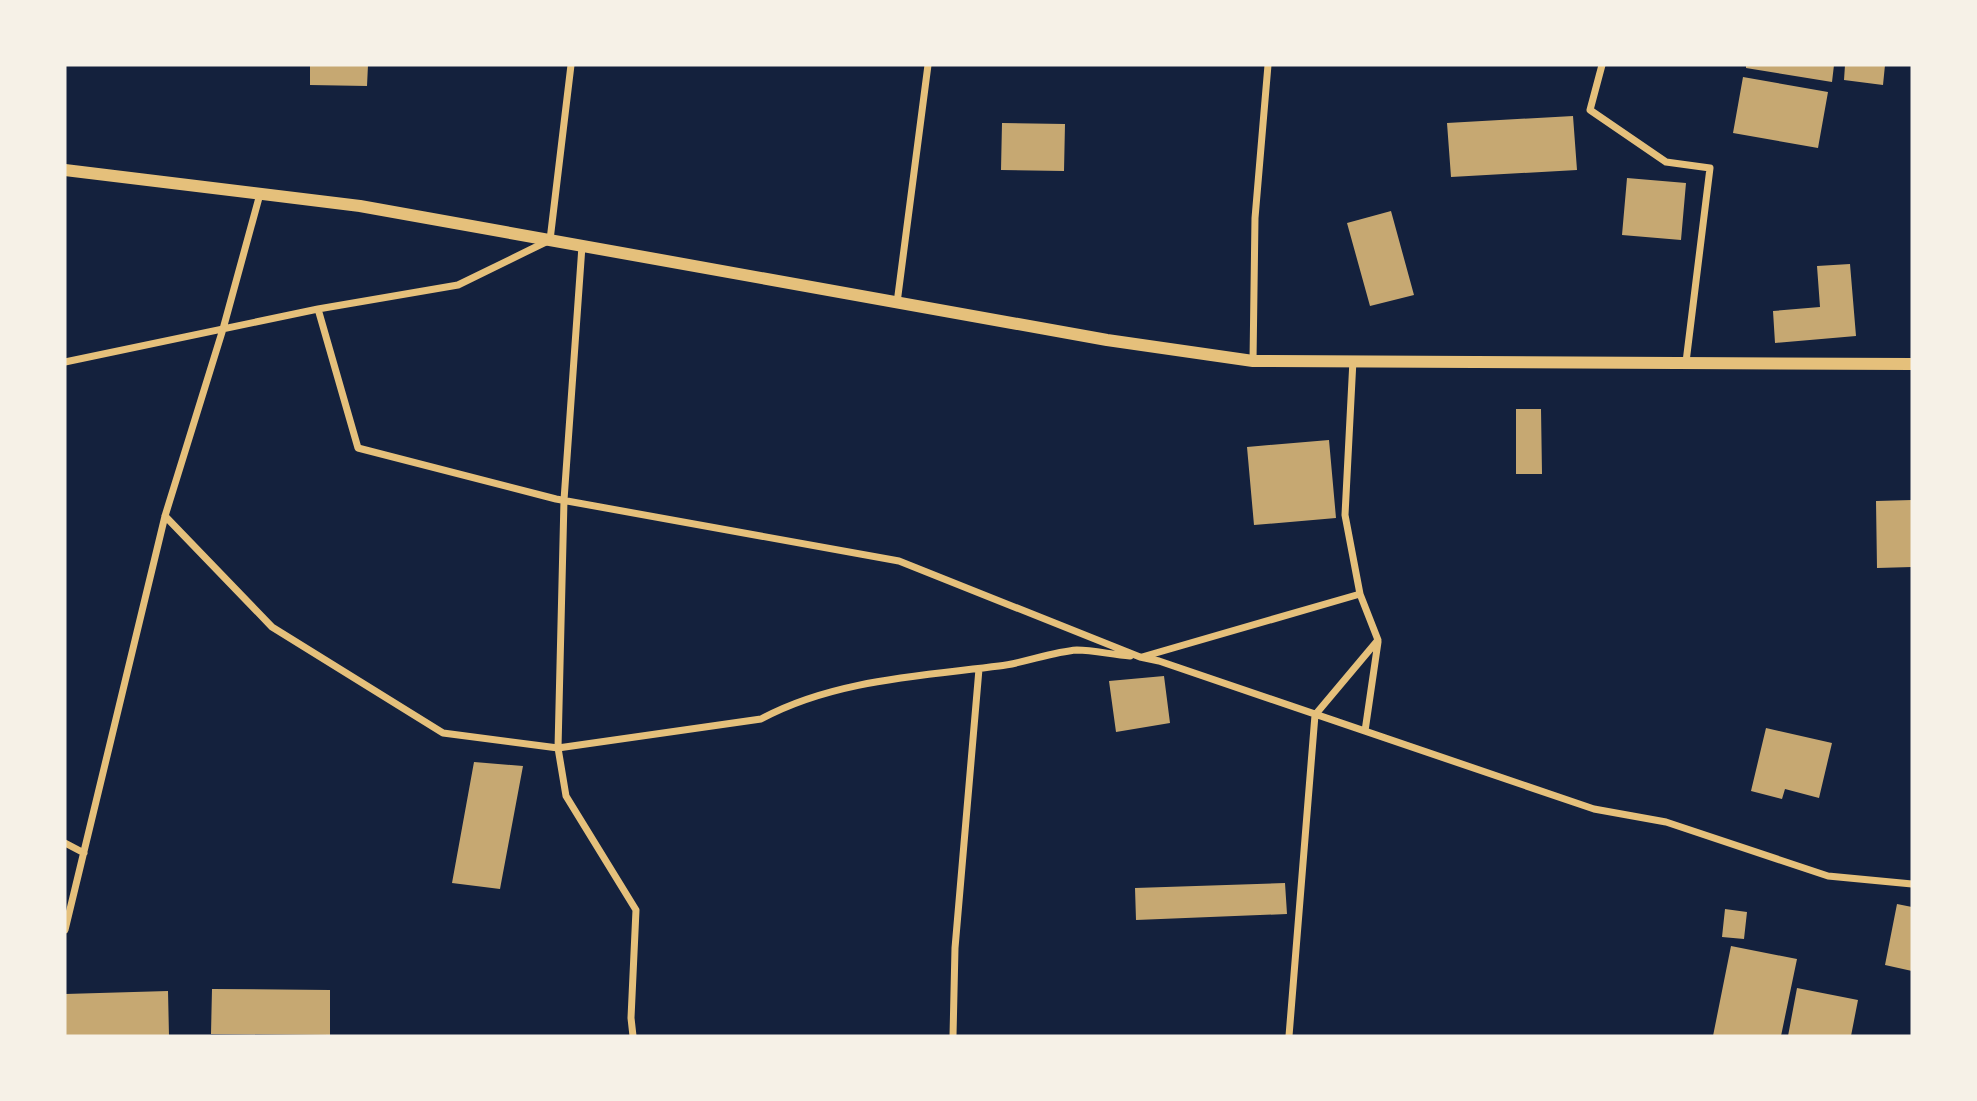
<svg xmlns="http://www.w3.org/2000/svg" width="1977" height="1101" viewBox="0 0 1977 1101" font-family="Commissioner,sans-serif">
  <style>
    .building { fill: #c6a872 }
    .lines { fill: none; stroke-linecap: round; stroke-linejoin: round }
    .minor { stroke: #e5c07b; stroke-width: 7 }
    .tertiary { stroke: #e5c07b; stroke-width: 12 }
  </style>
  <rect width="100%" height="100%" fill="#14213d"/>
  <!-- building -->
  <path class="building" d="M 310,65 L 368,65 L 367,86 L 310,85 Z
    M 1746,65 L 1834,65 L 1832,82 L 1746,68 Z
    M 1845,65 L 1885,65 L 1883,85 L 1844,80 Z
    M 1743,77 L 1828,92 L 1818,148 L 1733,133 Z
    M 1573,116 L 1577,170 L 1451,177 L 1447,123 Z
    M 1002,123 L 1065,124 L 1064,171 L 1001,170 Z
    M 1627,178 L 1686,183 L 1681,240 L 1622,235 Z
    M 1391,211 L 1414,295 L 1370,306 L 1347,223 Z
    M 1850,264 L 1856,336 L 1775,343 L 1773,311 L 1820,307 L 1817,266 Z
    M 1516,409 L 1541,409 L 1542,474 L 1516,474 Z
    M 1329,440 L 1336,518 L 1254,525 L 1247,447 Z
    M 1912,500 L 1912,567 L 1877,568 L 1876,501 Z
    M 1164,676 L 1170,723 L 1116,732 L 1109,681 Z
    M 1766,728 L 1832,743 L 1819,798 L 1785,789 L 1782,799 L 1751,791 Z
    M 474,762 L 523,766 L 500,889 L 452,883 Z
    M 1285,883 L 1287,914 L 1136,920 L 1135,888 Z
    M 1897,904 L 1912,907 L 1912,971 L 1885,965 Z
    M 1725,909 L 1747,912 L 1744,939 L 1722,937 Z
    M 1731,946 L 1797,959 L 1781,1036 L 1713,1036 Z
    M 1797,988 L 1858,1000 L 1851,1036 L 1788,1036 Z
    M 212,989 L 330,990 L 330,1035 L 211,1034 Z
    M 168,991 L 169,1036 L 65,1036 L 65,994 Z"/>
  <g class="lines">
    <!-- minor -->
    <path class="minor" d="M 1602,65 L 1590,110 L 1666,162 L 1710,168 L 1686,362
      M 582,246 L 564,500 L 558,748 L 566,796 L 636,910 L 631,1018 L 633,1036
      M 897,303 L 928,65
      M 318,309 L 358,448 L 556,499 L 899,561 L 1140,657 L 1159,661 L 1594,809 L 1666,822 L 1828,876 L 1912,884
      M 1253,361 L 1255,218 L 1268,65
      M 65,362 L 318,309 L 458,285 L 550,240 L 571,65
      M 165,516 L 272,627 L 443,733 L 558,748 L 761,719 C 833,680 920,676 999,666 C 1025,663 1051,652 1077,650 C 1094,650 1113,655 1130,656
      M 1142,657 L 1360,594
      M 1365,731 L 1378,642
      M 65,843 L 84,853
      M 65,930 L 165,516 L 223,329 L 260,194
      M 953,1036 L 955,948 L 979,669
      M 1289,1036 L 1315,715 L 1378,640 L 1360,594 L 1345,515 L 1353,360"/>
    <!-- tertiary -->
    <path class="tertiary" d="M 65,170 L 360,206 L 1107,340 L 1253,361 L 1912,364"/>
  </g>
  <!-- border -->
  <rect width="1977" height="1101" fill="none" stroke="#f6f1e7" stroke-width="133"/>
</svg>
